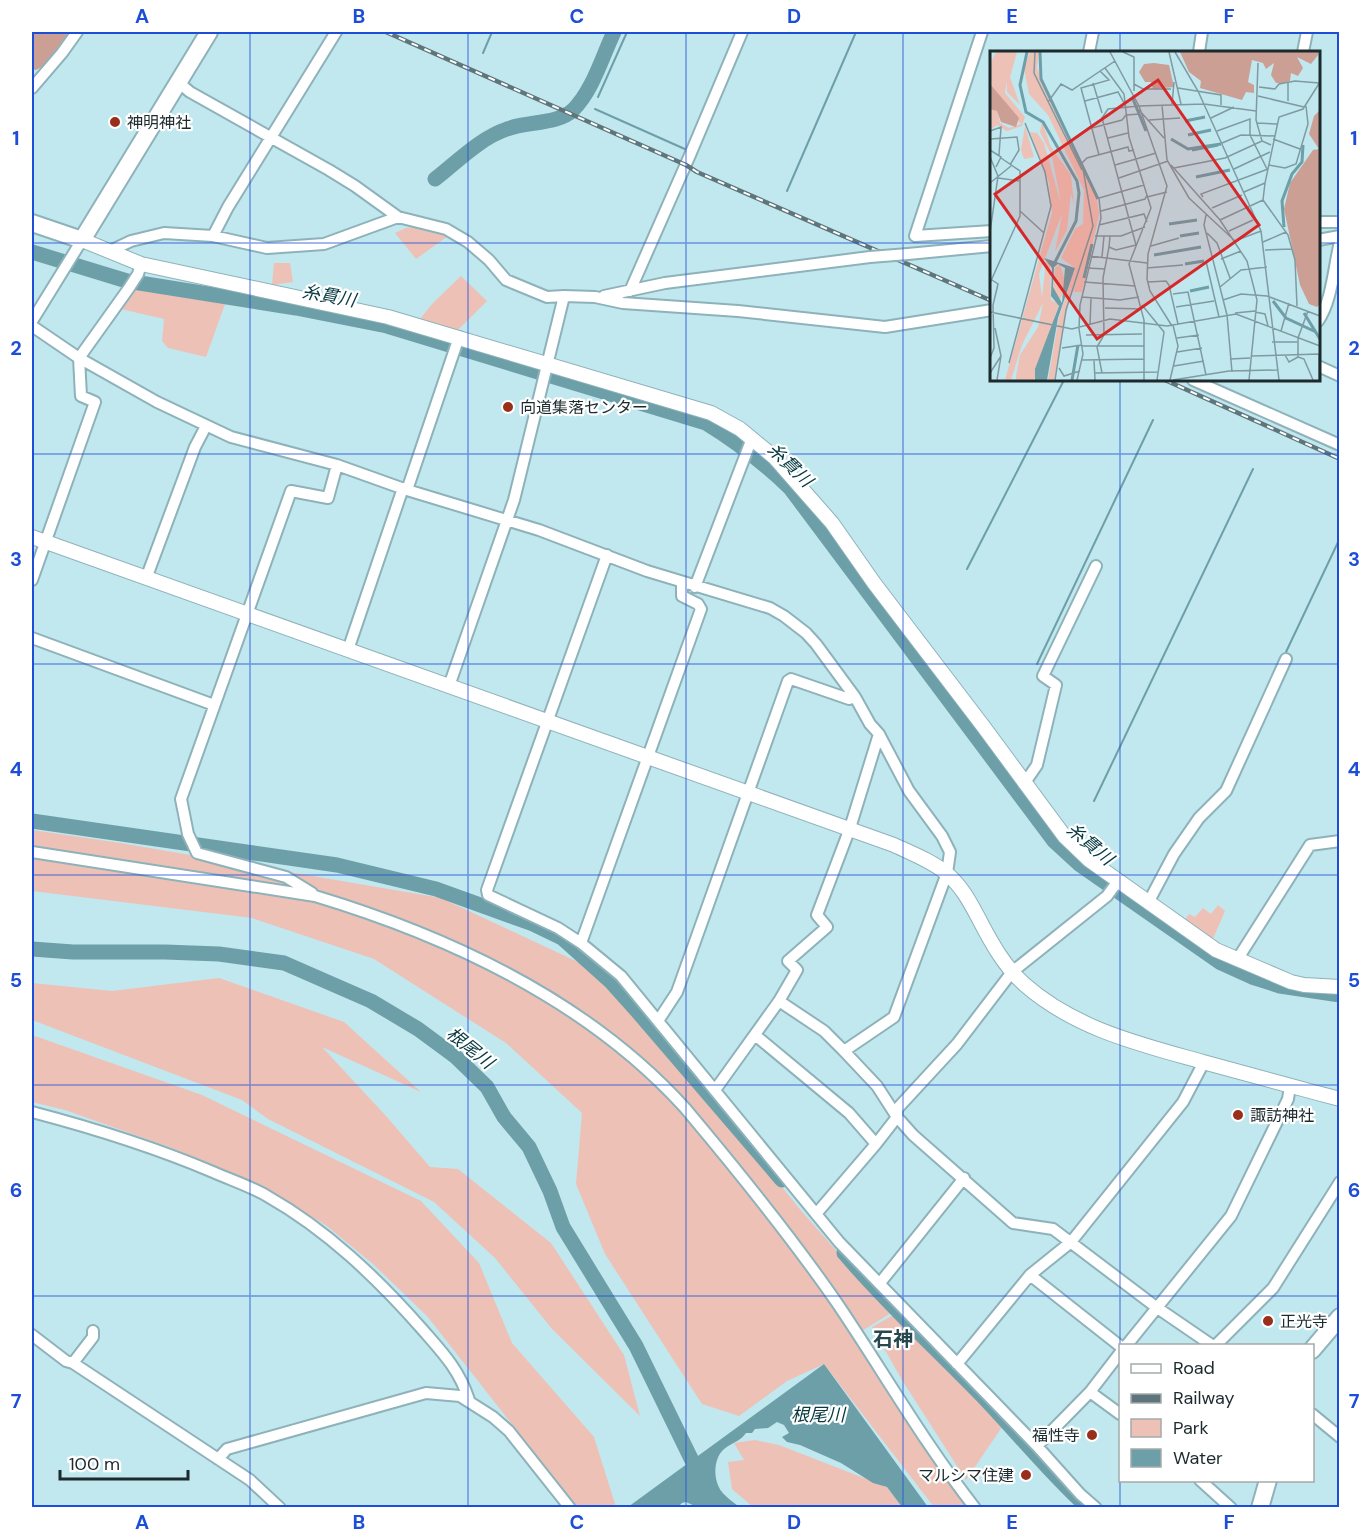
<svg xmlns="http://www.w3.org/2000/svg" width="1371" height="1539" viewBox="0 0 1371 1539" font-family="'DM Sans','Noto Sans JP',sans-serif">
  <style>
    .green { fill: #eec1b6 }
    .forest { fill: #cc9f95 }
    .water { fill: #6d9fa9 }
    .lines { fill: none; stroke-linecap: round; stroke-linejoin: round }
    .stream { stroke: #6d9fa9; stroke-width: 2 }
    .river { stroke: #6d9fa9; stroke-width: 15 }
    .street-casing { stroke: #8eb2b9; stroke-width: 14 }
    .secondary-casing { stroke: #8eb2b9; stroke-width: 16 }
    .primary-casing { stroke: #8eb2b9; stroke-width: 20 }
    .street { stroke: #fff; stroke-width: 10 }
    .secondary { stroke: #fff; stroke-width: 14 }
    .primary { stroke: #fff; stroke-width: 16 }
    .rail-casing { stroke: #5e767b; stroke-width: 4.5 }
    .rail { stroke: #fff; stroke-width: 2; stroke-dasharray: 7; stroke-linecap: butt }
    .street-bridge-casing { stroke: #8eb2b9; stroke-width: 14; stroke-linecap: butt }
    .street-bridge { stroke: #fff; stroke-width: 10 }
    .grid { fill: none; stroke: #1d4ed8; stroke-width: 1.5; stroke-opacity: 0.55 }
    .poi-dot { fill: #992f1b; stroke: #fff; stroke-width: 2 }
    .labels { text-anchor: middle; stroke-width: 4.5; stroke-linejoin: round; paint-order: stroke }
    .poi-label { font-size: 16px; fill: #1c2a2d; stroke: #fff; text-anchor: start }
    .water-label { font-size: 18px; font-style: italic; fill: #073941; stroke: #fff }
    .quarter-label { font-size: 20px; font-weight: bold; fill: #26474e; stroke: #fff }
    .inset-river { fill: none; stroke: #6d9fa9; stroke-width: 3 }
    .inset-road { fill: none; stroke: #7f9ba1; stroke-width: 1.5 }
    .view { fill: #d62828; fill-opacity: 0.15; stroke: #d62828; stroke-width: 3 }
    .inset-edge { fill: none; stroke: #1c2a2d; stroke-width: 3 }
    .neatline { fill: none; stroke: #1d4ed8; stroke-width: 2 }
    .grid-label { font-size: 20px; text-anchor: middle; font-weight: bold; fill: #1d4ed8 }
  </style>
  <rect width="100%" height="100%" fill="#c1e7ef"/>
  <!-- green -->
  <path class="green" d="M 424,226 L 442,232 L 448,236 L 416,259 L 395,233 L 406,228 Z
    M 274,263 L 290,263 L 293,282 L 272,285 Z
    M 461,276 L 487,301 L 457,331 L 420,319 L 432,304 Z
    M 132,288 L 225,304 L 206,357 L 168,348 L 162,341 L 164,319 L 121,309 Z
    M 32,830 L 120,843 L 441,898 L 597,971 L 709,1096 L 798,1207 L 891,1313 L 852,1337 L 950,1483 L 969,1507 L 934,1507 L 824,1364 L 787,1381 L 739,1416 L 702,1404 L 605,1254 L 576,1184 L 582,1113 L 506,1043 L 374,959 L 252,918 L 32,891 Z
    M 1218,905 L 1225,911 L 1212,941 L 1184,921 L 1189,914 L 1195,917 L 1203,908 L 1211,914 Z
    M 219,978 L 344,1022 L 421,1092 L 322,1047 L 386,1116 L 430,1167 L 458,1169 L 551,1243 L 624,1355 L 640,1416 L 552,1329 L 495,1258 L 434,1202 L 268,1119 L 242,1100 L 32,1020 L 32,983 L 112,991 Z
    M 32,1035 L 202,1095 L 421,1201 L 479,1263 L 512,1343 L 594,1437 L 616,1507 L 577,1507 L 427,1316 L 373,1264 L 327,1226 L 262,1186 L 172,1148 L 65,1110 L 32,1102 Z
    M 897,1313 L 1004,1424 L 966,1480 L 902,1380 L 872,1327 Z
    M 755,1440 L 779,1445 L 887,1487 L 902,1507 L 753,1507 L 732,1489 L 728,1462 L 744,1460 L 734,1443 Z"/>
  <!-- forest -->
  <path class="forest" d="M 32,32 L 69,32 L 45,65 L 36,70 L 32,69 Z"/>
  <!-- water -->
  <path class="water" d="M 824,1364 L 928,1507 L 902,1507 L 887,1487 L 873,1483 L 841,1463 L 800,1445 L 787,1442 L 782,1437 L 789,1433 L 784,1425 L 777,1422 L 768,1428 L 755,1429 L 752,1433 L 746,1433 C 740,1442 730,1443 723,1450 C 713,1460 713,1481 722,1492 C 725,1496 735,1504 740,1507 L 697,1507 L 686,1502 L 682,1503 L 678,1507 L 628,1507 Z"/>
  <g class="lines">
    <!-- stream -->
    <path class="stream" d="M 483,53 L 492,32
      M 598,97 L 627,32
      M 595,109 L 687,150 L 688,147
      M 787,191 L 856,32
      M 967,569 L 1064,380
      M 1286,652 L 1340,538
      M 1037,664 L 1153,420
      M 1094,801 L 1253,469"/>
    <!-- river -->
    <path class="river" d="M 435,179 C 457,162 480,138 507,129 C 527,121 557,125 573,110 C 593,90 602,57 614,32
      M 32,252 L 127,281 L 296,308 L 387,326 L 706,423 C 737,442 764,463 790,488 L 1054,841 L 1079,864 L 1221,963 L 1252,977 L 1280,986 L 1340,995
      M 32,821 L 337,865 L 436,889 L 533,924 L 562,938 L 611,982 L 637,1011 L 782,1180
      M 32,949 L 73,952 L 165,952 L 219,954 L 284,963 L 371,1001 L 418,1029 L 456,1057 L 487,1087 L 504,1117 L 529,1147 L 550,1191 L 563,1227 L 636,1346 L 700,1477
      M 844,1253 C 889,1306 940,1352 988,1402 C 1021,1437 1051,1474 1086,1506"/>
    <defs>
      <path id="street" d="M 982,32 L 915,236 L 992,231
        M 1089,52 L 1093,32
        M 1199,52 L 1202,32
        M 1303,52 L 1307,32
        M 178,82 L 190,92 L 329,170 L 355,186 L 398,217 L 446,229 L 468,242 L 489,260 L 506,280 L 547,297 L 564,296 L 595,297 L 623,303 L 738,311 L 885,327 L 992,310
        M 32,88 L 62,53 L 77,32
        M 1318,222 L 1340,222
        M 213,236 L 228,207 L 336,32
        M 1318,240 L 1340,236
        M 110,251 L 131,241 L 164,233 L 213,236 L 267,248 L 324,244 L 398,217
        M 908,254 L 992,246
        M 630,291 L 690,155 L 742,32
        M 604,296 L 665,283 L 870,257
        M 32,321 L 82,240
        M 1318,321 C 1332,302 1334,265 1340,242
        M 32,326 L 79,358 L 157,402 L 231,437 L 337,465 L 407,490 L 539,530 L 647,571 L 770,608 L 784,616 L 806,633 L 816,644 L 855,697 L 870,724 L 879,734 L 909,791 L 942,836 L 950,852 L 947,873 L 894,1017 L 844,1051 L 824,1031 L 779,1001
        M 1318,366 L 1340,376
        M 1193,380 L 1340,445
        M 407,490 L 459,337
        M 607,555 L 487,890 L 488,895 L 558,928 L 581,943 L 621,976 L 839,1242 L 1037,1446 L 1080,1494 L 1096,1508
        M 147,576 L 195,447 L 206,426
        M 32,580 L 95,402 L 81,396 L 79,358 L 129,288 L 138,274 L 141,264
        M 695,587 L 752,438
        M 32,638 L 214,705
        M 348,650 L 403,488
        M 449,686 L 514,500 L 564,296
        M 1024,784 L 1037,765 L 1056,685 L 1043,676 L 1096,566
        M 32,852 L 315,896 C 451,937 589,1002 685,1108 C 738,1171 790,1235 837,1303 C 883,1371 924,1443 975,1508
        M 312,893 L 286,877 L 197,853 L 188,834 L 181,799 L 291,491 L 328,498 L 337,465
        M 1148,903 L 1174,854 L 1199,818 L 1226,791 L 1286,659
        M 581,943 L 701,609 L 698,604 L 682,596 L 682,583
        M 1237,960 L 1310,845 L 1340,841
        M 658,1021 L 677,992 L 788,681 L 791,679 L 849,699 L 855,697
        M 755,1035 L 849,1113 L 876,1144
        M 844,1051 L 877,1086 L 897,1117 L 913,1135 L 1013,1223 L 1053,1229 L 1156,1307 L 1213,1346
        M 715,1090 L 779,1001 L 797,970 L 788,961 L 827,927 L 817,915 L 850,828 L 879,734
        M 32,1112 C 93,1128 154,1147 213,1172 C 231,1180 250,1186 267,1196 C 327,1230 377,1278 422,1329 C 442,1352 459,1369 469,1400
        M 816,1214 L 876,1144 L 897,1117 L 897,1109 L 957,1044 L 1012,972 L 1107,896 L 1118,881
        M 1030,1275 L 1120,1346
        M 880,1283 L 964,1178
        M 32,1335 L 66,1361 L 73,1363 L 250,1480 L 280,1508
        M 1126,1346 L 1231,1216 L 1288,1099 L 1290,1086
        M 1215,1346 L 1273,1288 L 1340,1182
        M 73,1363 L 93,1337 L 93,1331
        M 957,1364 L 1030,1275 L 1071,1242 L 1183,1102 L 1204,1062
        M 1090,1392 L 1120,1414
        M 1312,1414 L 1340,1437
        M 1037,1446 L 1090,1392 L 1120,1353
        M 218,1459 L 227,1449 L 426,1393 L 460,1396 L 493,1417 L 509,1431 L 570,1508
        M 1200,1480 L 1231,1508"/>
      <path id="secondary" d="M 82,240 L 141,264 L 388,317 L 711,413 L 740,429 L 774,457 L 832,523 L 874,583 L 983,726 L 1065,837 L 1089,860 L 1216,950 L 1291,982 L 1304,985 L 1340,987
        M 32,537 L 894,845 C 911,853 932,861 946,873 C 962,886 971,904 980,921 C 992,944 1005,967 1024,984 C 1075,1029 1139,1044 1203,1062 C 1248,1074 1294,1087 1340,1099"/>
      <path id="primary" d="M 32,223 L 82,240 L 209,32
        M 1312,1350 L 1340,1317
        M 1260,1508 L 1268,1480"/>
    </defs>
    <!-- street casing -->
    <use href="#street" class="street-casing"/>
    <!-- secondary casing -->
    <use href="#secondary" class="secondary-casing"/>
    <!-- primary casing -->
    <use href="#primary" class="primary-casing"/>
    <!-- street -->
    <use href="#street" class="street"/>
    <!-- secondary -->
    <use href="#secondary" class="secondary"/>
    <!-- primary -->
    <use href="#primary" class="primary"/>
    <defs>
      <path id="rail" d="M 386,32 L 686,165 L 697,172 L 992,301
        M 1165,380 L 1340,459"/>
    </defs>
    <!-- rail casing -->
    <use href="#rail" class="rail-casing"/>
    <!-- rail -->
    <use href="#rail" class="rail"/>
    <defs>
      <path id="street-bridge" d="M 870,257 L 908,254"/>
    </defs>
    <!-- street-bridge casing -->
    <use href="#street-bridge" class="street-bridge-casing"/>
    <!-- street-bridge -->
    <use href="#street-bridge" class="street-bridge"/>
  </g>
  <!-- grid -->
  <path class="grid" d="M 250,32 L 250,1508M 468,32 L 468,1508M 686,32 L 686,1508M 903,32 L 903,1508M 1120,32 L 1120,52M 32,243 L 992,243M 1318,243 L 1340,243M 1120,380 L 1120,1346M 32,454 L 1340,454M 32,664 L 1340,664M 32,875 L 1340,875M 32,1085 L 1340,1085M 32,1296 L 1340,1296M 1120,1346 L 1120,1480M 1120,1480 L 1120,1508"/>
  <!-- markers -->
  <g class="poi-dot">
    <circle cx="115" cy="122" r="6"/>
    <circle cx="508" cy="407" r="6"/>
    <circle cx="1238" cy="1115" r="6"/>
    <circle cx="1268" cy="1321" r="6"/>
    <circle cx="1092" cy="1435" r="6"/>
    <circle cx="1026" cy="1475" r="6"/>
  </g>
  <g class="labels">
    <!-- poi labels -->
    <g class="poi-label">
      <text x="127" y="128">神明神社</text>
      <text x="520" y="413">向道集落センター</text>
      <text x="1250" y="1121">諏訪神社</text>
      <text x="1280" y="1327">正光寺</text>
      <text x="1080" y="1441" text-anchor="end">福性寺</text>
      <text x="1014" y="1481" text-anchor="end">マルシマ住建</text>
    </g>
    <!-- water labels -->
    <g class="water-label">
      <text transform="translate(329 296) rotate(10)" y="6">糸貫川</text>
      <text transform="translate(790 465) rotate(44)" y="6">糸貫川</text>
      <text transform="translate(1090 844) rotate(40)" y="6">糸貫川</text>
      <text transform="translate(470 1048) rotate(39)" y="6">根尾川</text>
      <text x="818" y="1421">根尾川</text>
    </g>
    <!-- quarter labels -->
    <g class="quarter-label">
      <text x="893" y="1346">石神</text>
    </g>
  </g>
  <!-- overview -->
  <g transform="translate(990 51)">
    <rect width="330" height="330" fill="#c1e7ef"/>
    <path d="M 6,1 L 27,1 L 20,26 L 30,54 L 17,41 L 17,30 L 15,42 L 35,66 L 32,75 L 17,80 L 7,74 L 0,79 L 0,55 L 7,57 L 10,72 L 19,77 L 31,73 L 2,38 L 0,13 ZM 40,1 L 49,1 L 47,17 L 106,142 L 109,164 L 92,241 L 83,241 L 90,218 L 81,239 L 64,329 L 58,329 L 69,266 L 85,217 L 71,207 L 85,178 L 93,173 L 94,139 L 58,64 L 39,43 L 34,17 ZM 52,71 L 61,96 L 81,124 L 84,154 L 81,142 L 77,179 L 65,201 L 72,163 L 49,223 L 52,246 L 56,209 L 60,213 L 61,249 L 69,253 L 44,329 L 26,329 L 26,325 L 30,304 L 48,276 L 53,252 L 32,294 L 21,329 L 15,329 L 62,162 L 59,132 L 40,81 L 47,82 L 54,92 L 71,153 L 62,105 L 50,81 ZM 35,75 L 44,106 L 34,108 L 31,99 ZM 70,213 L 76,233 L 70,249 L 63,238 L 65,217 Z" fill="#eec1b6"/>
    <path d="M 190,1 L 328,1 L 328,4 L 321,13 L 307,6 L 313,17 L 308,25 L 301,22 L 300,30 L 294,32 L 286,32 L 281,24 L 284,12 L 276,18 L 273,12 L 262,9 L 258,31 L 264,34 L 264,42 L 256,41 L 252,49 L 210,37 L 211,30 L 199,21 ZM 164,12 L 179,14 L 184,36 L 163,38 L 161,31 L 155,31 L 149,21 L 154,13 ZM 0,33 L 29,67 L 26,76 L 11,71 L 7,60 L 0,58 ZM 330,59 L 330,253 L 327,256 L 319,253 L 310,234 L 294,158 L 300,132 L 323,99 L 329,98 L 319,83 L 324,65 Z" fill="#cc9f95"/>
    <path d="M 54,207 L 85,217 L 68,267 L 57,329 L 45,329 L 45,318 L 69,255 L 61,245 L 62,217 ZM 68,213 L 75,217 L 72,252 L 63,236 L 64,216 Z" fill="#6d9fa9" fill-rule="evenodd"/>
    <path class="inset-river" d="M 37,1 L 30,34 L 36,61 L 53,71 L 87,130 L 89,142 L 86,170 L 63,215M 50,1 L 51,28 L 108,148M 143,48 L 156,80M 195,70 L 215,66M 198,84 L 221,79M 181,88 L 198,98 L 231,93M 202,99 L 228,94M 206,126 L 240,119M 179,173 L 207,169M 294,176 L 292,150 L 302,123 L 312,111 L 313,94M 190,185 L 209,182M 164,204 L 211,196M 195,213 L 214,210M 94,227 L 102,193M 200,240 L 219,236M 283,250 L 296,267 L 326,281M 314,262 L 330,288M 82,329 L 88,294"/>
    <path class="inset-road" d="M 45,1 L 44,22 L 92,119M 120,1 L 149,55 L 214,53M 133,1 L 144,6 L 144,40M 179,1 L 191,53M 185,1 L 208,40 L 271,180 L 289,329M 268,12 L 266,69 L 272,90 L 281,94M 115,17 L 134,43 L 139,86 L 161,157 L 139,213 L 154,269 L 154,329M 298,31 L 298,50M 103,32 L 112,62M 144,33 L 153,38 L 181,38M 269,36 L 285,38 L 289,33 L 305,30 L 329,32M 188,37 L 231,44 L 231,54M 268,45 L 314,56M 95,50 L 128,41 L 134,52M 58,51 L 71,33 L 82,39 L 125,10M 182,53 L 184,31M 214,53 L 266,60M 172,54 L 177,109 L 199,147 L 245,190 L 271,180M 149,59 L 174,87M 221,67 L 244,56M 159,69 L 190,67M 267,72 L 287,73M 102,77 L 132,69 L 136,64 L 150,63M 0,80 L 11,76 L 9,104M 227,80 L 260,68 L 260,84 L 277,118M 118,87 L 138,82M 0,88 L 27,86 L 29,99 L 20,114M 283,88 L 310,98M 232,92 L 251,84 L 285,85M 0,99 L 11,106 L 6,116M 109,104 L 91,37 L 119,29 L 110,20M 0,106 L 8,125 L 0,181M 146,108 L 166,102M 125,114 L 146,108M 181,114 L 230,169 L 257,210 L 267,249 L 259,329M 279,114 L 295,117 L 306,113 L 318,73 L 316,55M 184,117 L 235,107 L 272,90M 244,118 L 280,101M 8,127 L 29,130M 129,127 L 178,110M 0,132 L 21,115M 254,141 L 275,132M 157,146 L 177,141M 213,146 L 211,143 L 278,118M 222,157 L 252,144M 30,160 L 54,182M 111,160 L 155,148 L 157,144M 216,164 L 214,174 L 237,264 L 242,321M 230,169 L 273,149M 109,174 L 154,163 L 157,171M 239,180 L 263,169M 217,182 L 227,192 L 240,227M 105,185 L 131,185 L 155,176M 120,185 L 119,196 L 126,199 L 146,194M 273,191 L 296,181M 146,194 L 112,67 L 118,58 L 149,55 L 177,135 L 158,203 L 157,228 L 160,240 L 182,275M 161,195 L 189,187M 275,199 L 302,198M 100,205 L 157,212M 112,206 L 114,185M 231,208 L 251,200M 216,210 L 229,266M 97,217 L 115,218M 157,217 L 193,214M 94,231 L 145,235M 158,231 L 176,230 L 179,234 L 188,273M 0,232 L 30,165 L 30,120 L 11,107M 230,236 L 251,219 L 277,216M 183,243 L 198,241 L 216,324M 92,246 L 130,249 L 149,246M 233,249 L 251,243 L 277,245 L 330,265M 152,254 L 174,281 L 167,329M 307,255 L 305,209 L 298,184 L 273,149 L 275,132 L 289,66 L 313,58 L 330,31M 186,256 L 224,250M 115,257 L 152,258M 0,261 L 82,278 L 120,268 L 177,275 L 246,263 L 330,295M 265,261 L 275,263 L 278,275M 245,262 L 265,260M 100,274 L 101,247M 5,277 L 11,305 L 7,329M 89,278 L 90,254 L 111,167 L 109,147 L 154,134M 291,280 L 299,252M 96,284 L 152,283M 187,287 L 209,284M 282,291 L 307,291M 92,295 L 154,295M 72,297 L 92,294M 187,301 L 212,297M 329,303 L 329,329M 295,304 L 299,311 L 308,306M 261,305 L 329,303M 308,306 L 308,287 L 318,260M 308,306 L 314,308 L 323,329M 0,307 L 4,297 L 3,254 L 8,233 L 2,229M 240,308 L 260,307M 92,309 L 154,308M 104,309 L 105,329M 19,312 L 61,155 L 55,121 L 35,72M 184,315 L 214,310M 69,317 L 74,325 L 90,320M 0,322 L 11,305M 105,322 L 169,321M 112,322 L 107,296 L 114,284 L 113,227 L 119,196M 65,329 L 76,259 L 103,175 L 92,112 L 97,107 L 138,96 L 139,100 L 144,99M 87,329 L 93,303 L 89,278M 180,329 L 188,295 L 183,274M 183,329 L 239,320 L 287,319"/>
    <path class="view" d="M 168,29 L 269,174 L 107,288 L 5,143 Z"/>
    <rect width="330" height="330" class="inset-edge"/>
  </g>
  <!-- border -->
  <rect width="1371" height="1539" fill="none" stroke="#ffffff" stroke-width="66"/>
  <!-- legend -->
  <rect x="1119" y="1344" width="195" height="138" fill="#ffffff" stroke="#a4aaab" stroke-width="1.5"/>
  <rect x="1131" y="1364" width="30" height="9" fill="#ffffff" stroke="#a4aaab" stroke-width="1.5"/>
  <text x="1173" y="1374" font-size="18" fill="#1c2a2d">Road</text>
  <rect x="1131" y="1394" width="30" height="9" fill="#5e767b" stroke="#a4aaab" stroke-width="1.5"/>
  <text x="1173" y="1404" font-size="18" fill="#1c2a2d">Railway</text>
  <rect x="1131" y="1419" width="30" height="18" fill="#eec1b6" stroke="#a4aaab" stroke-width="1.5"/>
  <text x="1173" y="1434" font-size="18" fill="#1c2a2d">Park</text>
  <rect x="1131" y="1449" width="30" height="18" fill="#6d9fa9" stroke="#a4aaab" stroke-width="1.5"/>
  <text x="1173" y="1464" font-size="18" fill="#1c2a2d">Water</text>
  <!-- scale -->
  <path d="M60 1470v9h128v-9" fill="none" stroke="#1c2a2d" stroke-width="3"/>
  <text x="69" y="1470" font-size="18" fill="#1c2a2d" stroke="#ffffff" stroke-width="4.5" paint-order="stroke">100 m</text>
  <rect x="33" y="33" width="1305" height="1473" class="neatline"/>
  <g class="grid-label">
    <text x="142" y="23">A</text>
    <text x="359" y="23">B</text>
    <text x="577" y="23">C</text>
    <text x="794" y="23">D</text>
    <text x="1012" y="23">E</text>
    <text x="1229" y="23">F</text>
    <text x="16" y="145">1</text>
    <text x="1354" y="145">1</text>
    <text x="16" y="355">2</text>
    <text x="1354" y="355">2</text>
    <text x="16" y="566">3</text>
    <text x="1354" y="566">3</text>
    <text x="16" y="776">4</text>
    <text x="1354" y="776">4</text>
    <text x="16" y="987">5</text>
    <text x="1354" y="987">5</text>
    <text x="16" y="1197">6</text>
    <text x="1354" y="1197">6</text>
    <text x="16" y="1408">7</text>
    <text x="1354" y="1408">7</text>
    <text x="142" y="1529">A</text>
    <text x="359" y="1529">B</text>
    <text x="577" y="1529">C</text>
    <text x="794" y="1529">D</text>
    <text x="1012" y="1529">E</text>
    <text x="1229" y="1529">F</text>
  </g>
</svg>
